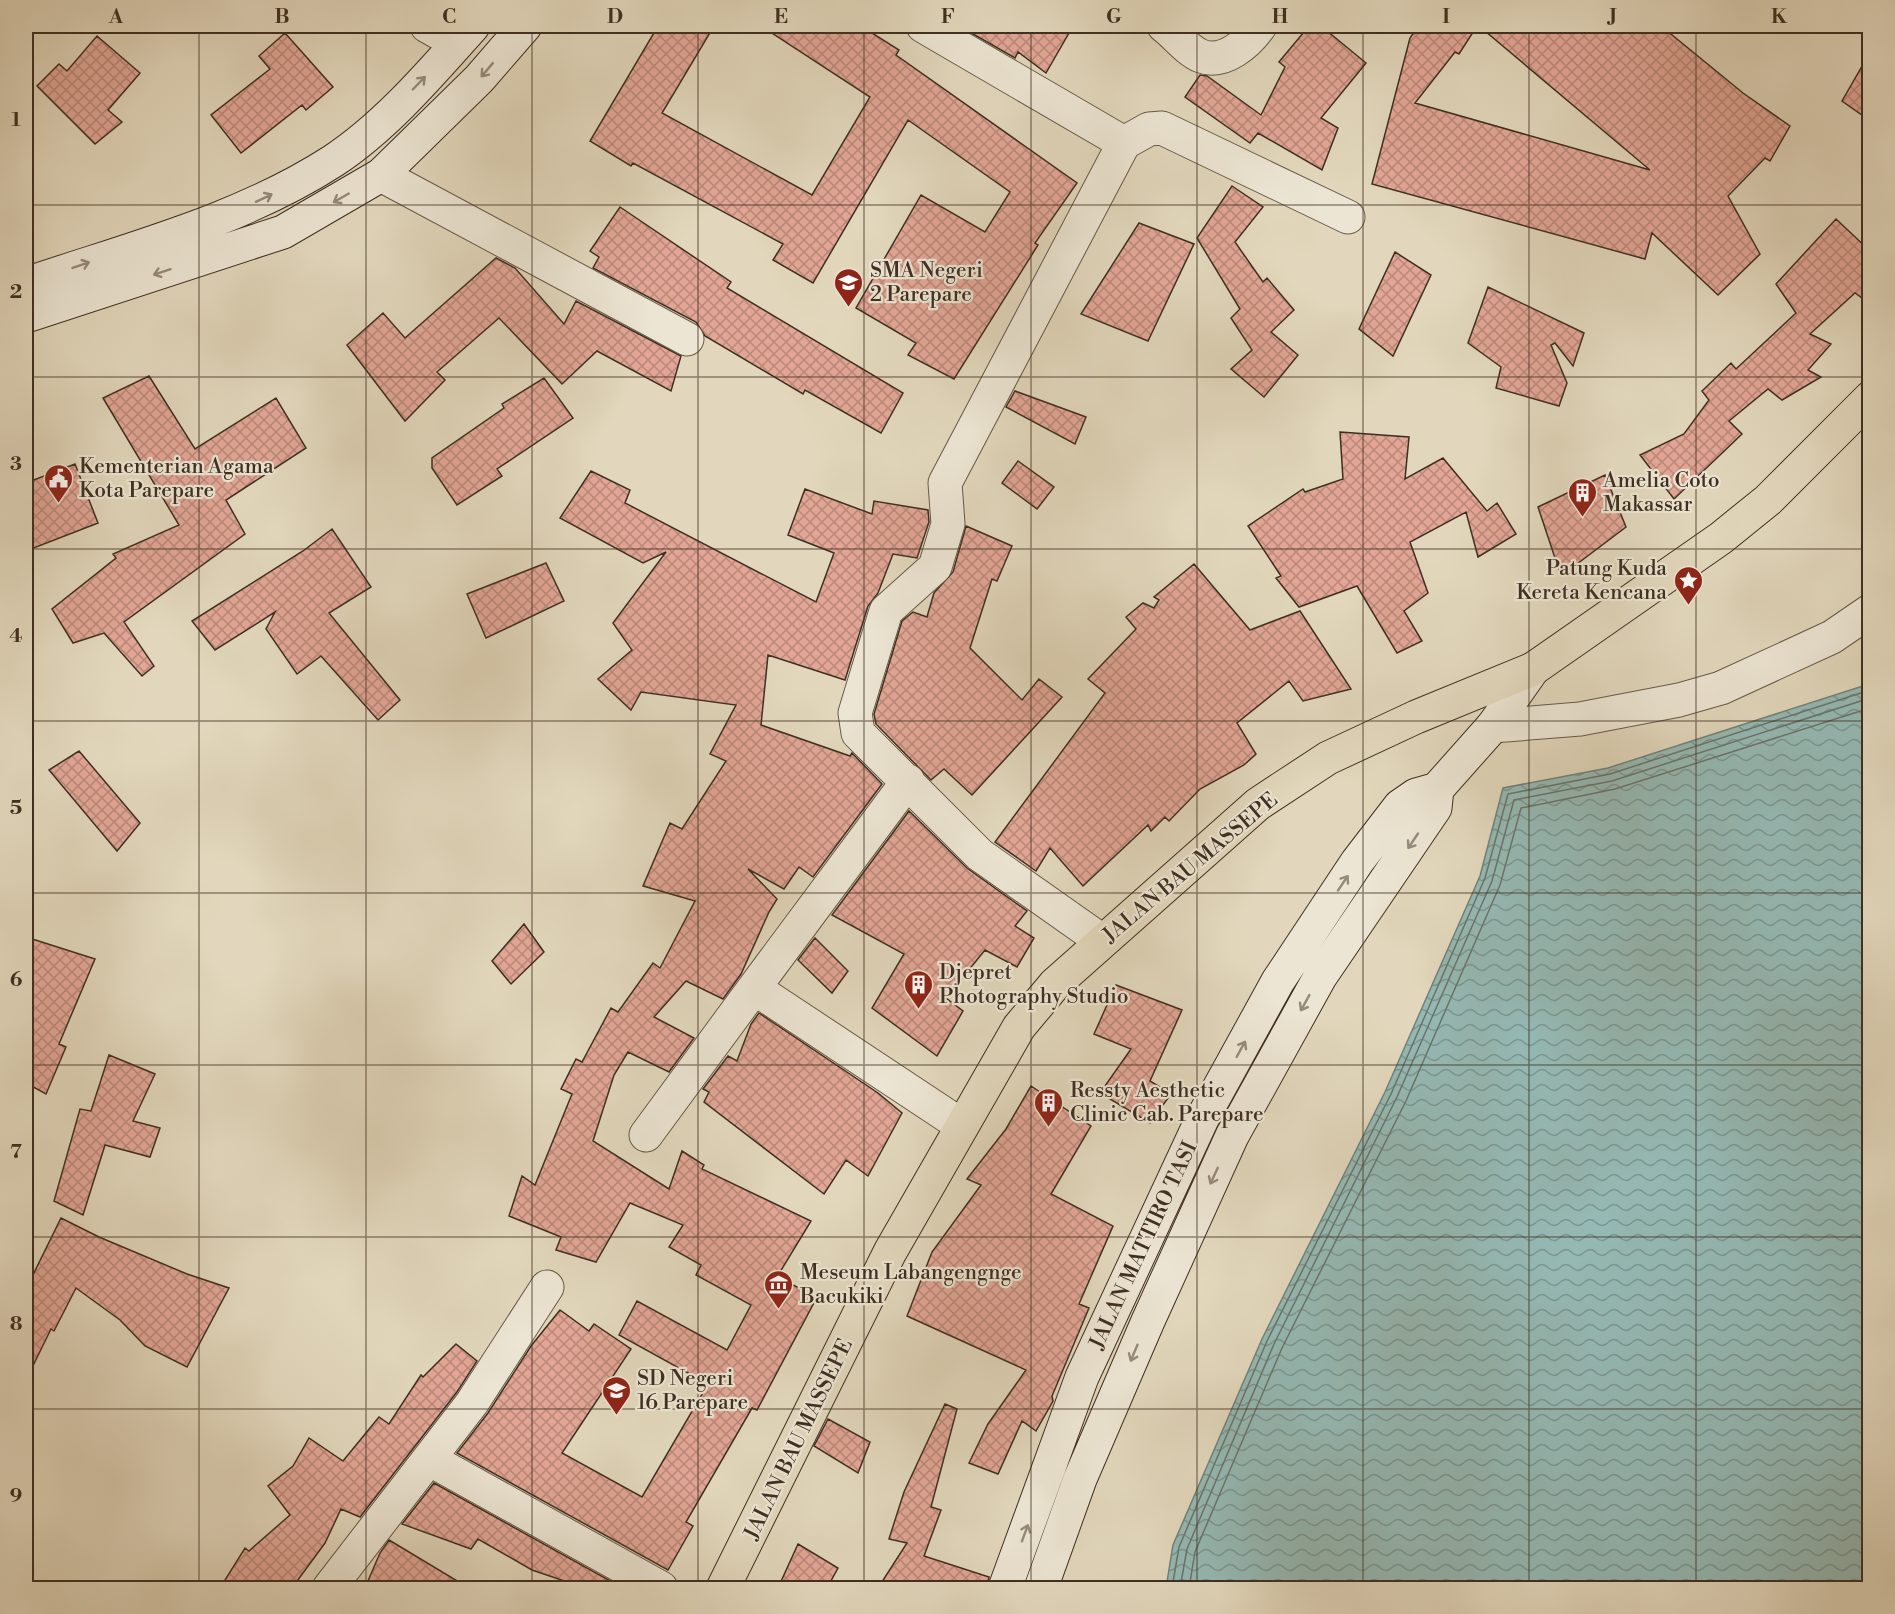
<svg xmlns="http://www.w3.org/2000/svg" width="1895" height="1614" viewBox="0 0 1895 1614" font-family="'Libre Bodoni',serif">
  <style>
    .water { fill: url(#water-waves); stroke: #738279; stroke-width: 1.5 }
    .lines { fill: none; stroke-linecap: round; stroke-linejoin: round }
    .shore { stroke: #6a746a; stroke-width: 1.5 }
    .building { fill: url(#building-cross-hatch); stroke: #3f2f21; stroke-width: 1.5 }
    .street-casing { stroke: #685948; stroke-width: 35 }
    .secondary-casing { stroke: #3f2f21; stroke-width: 35 }
    .highway-casing { stroke: #3f2f21; stroke-width: 35 }
    .street { stroke: #ece5d3; stroke-width: 33 }
    .secondary { stroke: #ece5d3; stroke-width: 33 }
    .highway { stroke: #e2d7bc; stroke-width: 33 }
    .oneway { stroke: #968a7a }
    .grid { fill: none; stroke: #3f2f21; stroke-width: 1.5; stroke-opacity: 0.55 }
    .labels { text-anchor: middle; stroke-width: 4.5; stroke-linejoin: round; paint-order: stroke }
    .poi-label { font-size: 21px; fill: #3f2f21; stroke: #ece5d3; text-anchor: start }
    .street-label { font-size: 21px; fill: #3f2f21; stroke: #ece5d3 }
    .neatline { fill: none; stroke: #3f2f21; stroke-width: 2 }
    .grid-label { font-size: 20px; text-anchor: middle; font-weight: bold; fill: #3f2f21 }
  </style>
  <defs>
    <pattern id="water-waves" width="16" height="10" patternUnits="userSpaceOnUse" patternTransform="scale(1.5)"><rect width="16" height="10" fill="#95b9b4"/><path d="M0 5q4-4 8 0t8 0" fill="none" stroke="#7b9792"/></pattern>
    <pattern id="building-cross-hatch" width="8" height="8" patternUnits="userSpaceOnUse" patternTransform="scale(1.5)"><rect width="8" height="8" fill="#e3a696"/><path d="M0 0l8 8M0 8l8-8" fill="none" stroke="#b9887a"/></pattern>
  </defs>
  <rect width="100%" height="100%" fill="#e2d7bc"/>
  <filter id="stains"><feTurbulence type="fractalNoise" baseFrequency=".00333" numOctaves="4"/><feColorMatrix values="0 0 0 0 .2 0 0 0 0 .09 0 0 0 0 .02 0 0 0 .5 -.17"/></filter>
  <radialGradient id="worn" r=".72"><stop offset=".6" stop-color="#630" stop-opacity="0"/><stop offset="1" stop-color="#630" stop-opacity=".3"/></radialGradient>
  <!-- water -->
  <path class="water" d="M 1869,684 L 1869,1588 L 1166,1588 L 1173,1545 L 1262,1339 L 1385,1092 L 1480,876 L 1503,788 L 1608,768 Z"/>
  <g class="lines">
    <!-- shore -->
    <path class="shore" d="M 1172,1588 L 1179,1547 L 1267,1341 L 1391,1094 L 1485,878 L 1508,794 L 1610,774 L 1870,690
      M 1180,1588 L 1187,1549 L 1274,1344 L 1397,1097 L 1492,881 L 1514,800 L 1612,781 L 1870,698
      M 1189,1588 L 1195,1552 L 1282,1348 L 1406,1101 L 1500,885 L 1521,808 L 1615,789 L 1870,708"/>
  </g>
  <!-- building -->
  <path class="building" d="M 658,26 L 714,26 L 662,113 L 812,195 L 870,97 L 761,26 L 861,26 L 899,50 L 896,55 L 1077,183 L 1035,243 L 1038,245 L 954,379 L 908,355 L 916,343 L 856,308 L 921,195 L 985,232 L 1010,192 L 908,120 L 813,283 L 773,260 L 783,244 L 633,163 L 631,166 L 590,141 Z
    M 959,26 L 1073,26 L 1046,73 L 1018,52 L 1015,58 Z
    M 1309,26 L 1321,26 L 1366,63 L 1321,118 L 1338,128 L 1322,170 L 1258,133 L 1250,143 L 1185,97 L 1200,75 L 1207,76 L 1261,115 L 1285,67 L 1279,62 Z
    M 1414,26 L 1477,26 L 1459,54 L 1455,52 L 1415,103 L 1650,170 L 1479,26 L 1661,26 L 1743,93 L 1790,126 L 1770,161 L 1765,158 L 1728,196 L 1760,254 L 1718,295 L 1652,233 L 1645,259 L 1372,184 L 1410,38 L 1417,28 Z
    M 285,33 L 333,87 L 306,110 L 302,105 L 241,153 L 211,115 L 270,69 L 259,56 Z
    M 97,36 L 140,73 L 108,110 L 122,122 L 95,144 L 37,86 L 59,64 L 67,71 Z
    M 1869,54 L 1869,120 L 1842,101 Z
    M 1232,186 L 1263,207 L 1235,242 L 1263,282 L 1267,278 L 1294,310 L 1271,332 L 1298,355 L 1264,397 L 1231,369 L 1252,350 L 1231,318 L 1240,309 L 1197,238 Z
    M 620,207 L 731,282 L 727,288 L 903,393 L 881,433 L 805,390 L 803,394 L 705,336 L 696,322 L 593,268 L 599,257 L 590,251 Z
    M 1836,219 L 1869,250 L 1869,303 L 1855,293 L 1810,334 L 1831,344 L 1808,370 L 1821,377 L 1782,400 L 1768,389 L 1729,421 L 1742,434 L 1674,499 L 1640,455 L 1684,434 L 1709,400 L 1702,391 L 1731,363 L 1736,369 L 1796,313 L 1776,284 Z
    M 1139,223 L 1194,244 L 1148,341 L 1081,314 Z
    M 1395,252 L 1431,275 L 1393,356 L 1359,329 Z
    M 496,258 L 515,268 L 564,324 L 576,301 L 681,356 L 671,391 L 597,351 L 562,384 L 499,318 L 437,372 L 445,380 L 405,421 L 347,345 L 383,313 L 405,338 Z
    M 1488,287 L 1584,333 L 1573,366 L 1555,343 L 1551,345 L 1567,383 L 1559,406 L 1496,388 L 1501,367 L 1468,343 Z
    M 149,376 L 195,449 L 276,398 L 306,448 L 226,500 L 245,534 L 124,622 L 154,666 L 142,676 L 104,633 L 73,643 L 52,609 L 116,558 L 113,554 L 179,525 L 103,398 Z
    M 544,378 L 573,418 L 497,469 L 502,476 L 457,505 L 432,468 L 432,458 L 504,408 L 502,404 Z
    M 1015,391 L 1086,417 L 1075,444 L 1006,407 Z
    M 1340,432 L 1409,437 L 1405,479 L 1443,458 L 1487,511 L 1497,503 L 1516,534 L 1478,557 L 1466,512 L 1410,542 L 1428,593 L 1404,611 L 1422,641 L 1397,653 L 1357,586 L 1299,607 L 1276,578 L 1281,576 L 1248,526 L 1303,489 L 1305,492 L 1343,479 Z
    M 1018,461 L 1054,487 L 1037,509 L 1002,483 Z
    M 75,464 L 98,523 L 26,551 L 26,483 Z
    M 591,471 L 630,490 L 625,503 L 816,602 L 834,553 L 788,535 L 805,489 L 872,514 L 874,501 L 928,510 L 929,522 L 917,558 L 893,554 L 878,593 L 868,606 L 845,680 L 768,655 L 761,725 L 850,756 L 852,753 L 882,784 L 813,877 L 799,867 L 784,889 L 748,869 L 777,899 L 769,912 L 741,974 L 723,999 L 686,981 L 654,1017 L 694,1038 L 669,1072 L 628,1052 L 614,1075 L 593,1141 L 669,1189 L 682,1151 L 704,1165 L 702,1169 L 811,1221 L 777,1277 L 817,1297 L 757,1410 L 752,1408 L 686,1522 L 693,1526 L 668,1570 L 457,1453 L 488,1413 L 531,1346 L 560,1310 L 589,1331 L 594,1324 L 631,1349 L 562,1453 L 642,1497 L 708,1384 L 619,1335 L 637,1301 L 727,1350 L 751,1305 L 696,1275 L 701,1265 L 669,1247 L 683,1225 L 630,1203 L 596,1262 L 556,1250 L 561,1237 L 509,1216 L 522,1176 L 535,1185 L 572,1094 L 561,1089 L 576,1059 L 582,1062 L 611,1008 L 618,1012 L 653,963 L 660,968 L 695,901 L 643,886 L 670,823 L 682,829 L 726,761 L 710,754 L 736,705 L 641,692 L 631,710 L 598,679 L 632,650 L 613,623 L 666,552 L 643,563 L 560,518 Z
    M 1605,475 L 1626,527 L 1561,576 L 1538,507 Z
    M 966,526 L 1012,546 L 997,581 L 992,579 L 970,648 L 1022,700 L 1039,679 L 1062,697 L 972,795 L 944,769 L 931,780 L 876,724 L 874,714 L 902,621 L 913,612 L 927,617 L 934,593 L 953,572 Z
    M 332,529 L 371,587 L 329,613 L 400,700 L 378,720 L 321,656 L 297,674 L 266,629 L 275,612 L 215,650 L 192,621 L 303,551 Z
    M 546,563 L 564,601 L 486,638 L 467,594 Z
    M 1194,564 L 1250,630 L 1300,611 L 1351,689 L 1303,701 L 1289,681 L 1237,723 L 1256,754 L 1244,765 L 1200,789 L 1169,821 L 1165,817 L 1151,831 L 1148,825 L 1083,886 L 1050,848 L 1036,871 L 995,842 L 1105,693 L 1088,679 L 1136,629 L 1126,617 L 1143,603 L 1154,608 L 1159,600 L 1154,597 Z
    M 79,751 L 140,823 L 117,851 L 49,770 Z
    M 909,811 L 967,868 L 1027,911 L 1015,926 L 1034,938 L 1017,967 L 985,950 L 946,998 L 963,1011 L 937,1056 L 872,1008 L 904,954 L 832,915 Z
    M 524,924 L 544,952 L 511,984 L 492,961 Z
    M 26,937 L 95,959 L 59,1044 L 66,1047 L 46,1094 L 26,1083 Z
    M 815,938 L 848,971 L 832,993 L 798,960 Z
    M 1116,985 L 1182,1010 L 1150,1081 L 1171,1094 L 1150,1123 L 1100,1093 L 1131,1049 L 1094,1034 Z
    M 759,1013 L 878,1093 L 902,1113 L 868,1176 L 846,1160 L 824,1194 L 704,1102 L 709,1092 L 703,1089 L 728,1056 L 737,1061 L 751,1024 Z
    M 109,1055 L 155,1074 L 133,1121 L 160,1128 L 150,1157 L 105,1145 L 83,1215 L 54,1201 L 80,1109 L 91,1111 Z
    M 1031,1086 L 1091,1126 L 1051,1194 L 1113,1226 L 1079,1304 L 1089,1308 L 1052,1396 L 1053,1401 L 1036,1431 L 1022,1421 L 998,1474 L 969,1463 L 988,1424 L 1026,1370 L 907,1316 L 932,1252 L 981,1185 L 967,1179 L 1006,1129 Z
    M 61,1218 L 99,1237 L 187,1274 L 229,1288 L 187,1367 L 145,1346 L 120,1320 L 76,1288 L 54,1331 L 51,1329 L 26,1380 L 26,1289 Z
    M 456,1344 L 477,1361 L 457,1392 L 360,1517 L 341,1509 L 325,1543 L 292,1588 L 220,1588 L 245,1548 L 249,1551 L 290,1515 L 268,1486 L 293,1466 L 309,1438 L 343,1461 L 379,1417 L 389,1424 L 421,1375 L 423,1377 Z
    M 945,1404 L 957,1409 L 931,1507 L 941,1510 L 924,1556 L 989,1577 L 987,1588 L 878,1588 L 907,1543 L 889,1539 L 904,1492 Z
    M 828,1419 L 870,1442 L 858,1473 L 814,1446 Z
    M 434,1483 L 623,1588 L 585,1588 L 532,1570 L 478,1539 L 471,1549 L 402,1524 Z
    M 389,1540 L 469,1588 L 365,1588 L 380,1553 Z
    M 798,1544 L 838,1568 L 827,1588 L 778,1588 Z"/>
  <g class="lines">
    <defs>
      <path id="street" d="M 427,26 L 457,43
        M 923,26 L 1124,143
        M 1164,26 C 1175,34 1188,51 1201,56 C 1224,65 1248,43 1260,26
        M 381,175 L 687,339
        M 1493,726 L 1580,719 L 1679,700 L 1721,688 L 1832,637 L 1870,611
        M 1102,941 L 980,855 L 858,733 L 855,713 L 886,611 L 935,567 L 948,524 L 945,483 L 1124,143 L 1149,129 L 1162,128 L 1348,217
        M 754,988 L 908,781
        M 646,1135 L 754,988 L 961,1125
        M 429,1459 L 661,1588
        M 329,1588 L 472,1403 L 547,1287"/>
      <path id="secondary" d="M 26,284 C 129,249 240,221 333,161 C 386,126 431,73 473,26
        M 26,316 L 283,232 L 381,175 L 479,79 L 525,26
        M 1005,1588 L 1082,1377 L 1202,1119 L 1278,981 L 1357,862 L 1400,806 L 1416,795 L 1437,789 L 1493,726 L 1533,669
        M 1041,1588 L 1080,1479 L 1148,1321 L 1232,1136 L 1320,977 L 1435,808 L 1437,789"/>
      <path id="highway" d="M 723,1588 L 890,1252 L 1019,1027 L 1055,984 L 1258,804 L 1328,758 L 1416,717 L 1533,669 L 1721,538 L 1768,500 L 1870,398"/>
    </defs>
    <!-- street casing -->
    <use href="#street" class="street-casing"/>
    <!-- secondary casing -->
    <use href="#secondary" class="secondary-casing"/>
    <!-- highway casing -->
    <use href="#highway" class="highway-casing"/>
    <!-- street -->
    <use href="#street" class="street"/>
    <!-- secondary -->
    <use href="#secondary" class="secondary"/>
    <!-- highway -->
    <use href="#highway" class="highway"/>
  </g>
  <!-- one-way arrows -->
  <defs><path id="oneway-shaft" d="M-6 0H5M1.5-3L5.5 0L1.5 3" fill="none" stroke-width="1.6" stroke-linecap="round" stroke-linejoin="round" transform="scale(1.5)"/></defs>
  <g class="oneway">
    <use href="#oneway-shaft" transform="translate(487 70) rotate(130)"/>
    <use href="#oneway-shaft" transform="translate(419 83) rotate(-46)"/>
    <use href="#oneway-shaft" transform="translate(264 198) rotate(-25)"/>
    <use href="#oneway-shaft" transform="translate(341 198) rotate(150)"/>
    <use href="#oneway-shaft" transform="translate(81 265) rotate(-19)"/>
    <use href="#oneway-shaft" transform="translate(162 272) rotate(162)"/>
    <use href="#oneway-shaft" transform="translate(1413 841) rotate(124)"/>
    <use href="#oneway-shaft" transform="translate(1343 883) rotate(-56)"/>
    <use href="#oneway-shaft" transform="translate(1305 1003) rotate(119)"/>
    <use href="#oneway-shaft" transform="translate(1241 1049) rotate(-61)"/>
    <use href="#oneway-shaft" transform="translate(1214 1176) rotate(115)"/>
    <use href="#oneway-shaft" transform="translate(1134 1353) rotate(113)"/>
    <use href="#oneway-shaft" transform="translate(1025 1533) rotate(-70)"/>
  </g>
  <!-- grid -->
  <path class="grid" d="M 199,26 L 199,1588M 366,26 L 366,1588M 532,26 L 532,1588M 698,26 L 698,1588M 864,26 L 864,1588M 1031,26 L 1031,1588M 1197,26 L 1197,1588M 1363,26 L 1363,1588M 1529,26 L 1529,1588M 1696,26 L 1696,1588M 26,205 L 1870,205M 26,377 L 1870,377M 26,549 L 1870,549M 26,721 L 1870,721M 26,893 L 1870,893M 26,1065 L 1870,1065M 26,1237 L 1870,1237M 26,1409 L 1870,1409"/>
  <!-- icons -->
  <defs>
    <symbol id="school-pin" viewBox="-11 -11 22 30"><path d="M0 17L-7.5 6A9.5 9.5 0 1 1 7.5 6Z" fill="#8f2418" stroke="#ece5d3"/><path d="M0-5L7-2L0 1L-7-2ZM-4 1L0 2.5L4 1V4Q0 6-4 4Z" fill="#fff"/></symbol>
    <symbol id="civic-pin" viewBox="-11 -11 22 30"><path d="M0 17L-7.5 6A9.5 9.5 0 1 1 7.5 6Z" fill="#8f2418" stroke="#ece5d3"/><path d="M-.6-6.5H3V-4.5H.6V-3L4-1V1h2V6H-6V1h2V-1L-.6-3ZM-1.2 2.5V6h2.4V2.5Z" fill="#fff"/></symbol>
    <symbol id="building-pin" viewBox="-11 -11 22 30"><path d="M0 17L-7.5 6A9.5 9.5 0 1 1 7.5 6Z" fill="#8f2418" stroke="#ece5d3"/><path d="M-4-6H4V6H1V3H-1V6H-4ZM-2.5-4.3h1.7v1.8h-1.7ZM.8-4.3h1.7v1.8H.8ZM-2.5-1h1.7V.8h-1.7ZM.8-1h1.7V.8H.8Z" fill="#fff"/></symbol>
    <symbol id="sight-pin" viewBox="-11 -11 22 30"><path d="M0 17L-7.5 6A9.5 9.5 0 1 1 7.5 6Z" fill="#8f2418" stroke="#ece5d3"/><path d="M0-6L1.8-2.2L6-1.7L2.9 1.2L3.7 5.4L0 3.3L-3.7 5.4L-2.9 1.2L-6-1.7L-1.8-2.2Z" fill="#fff"/></symbol>
    <symbol id="museum-pin" viewBox="-11 -11 22 30"><path d="M0 17L-7.5 6A9.5 9.5 0 1 1 7.5 6Z" fill="#8f2418" stroke="#ece5d3"/><path d="M0-6L6-3V-2H-6V-3ZM-5-1h2V3h-2ZM-1-1h2V3h-2ZM3-1h2V3H3ZM-6 4H6V6H-6Z" fill="#fff"/></symbol>
  </defs>
  <g fill-rule="evenodd">
    <use href="#school-pin" x="832" y="266" width="33" height="45"/>
    <use href="#civic-pin" x="42" y="462" width="33" height="45"/>
    <use href="#building-pin" x="1566" y="476" width="33" height="45"/>
    <use href="#sight-pin" x="1672" y="564" width="33" height="45"/>
    <use href="#building-pin" x="902" y="968" width="33" height="45"/>
    <use href="#building-pin" x="1032" y="1086" width="33" height="45"/>
    <use href="#museum-pin" x="762" y="1268" width="33" height="45"/>
    <use href="#school-pin" x="600" y="1374" width="33" height="45"/>
  </g>
  <g class="labels">
    <!-- poi labels -->
    <g class="poi-label">
      <text x="870" y="277">SMA Negeri<tspan x="870" dy="24">2 Parepare</tspan></text>
      <text x="79" y="473">Kementerian Agama<tspan x="79" dy="24">Kota Parepare</tspan></text>
      <text x="1603" y="487">Amelia Coto<tspan x="1603" dy="24">Makassar</tspan></text>
      <text x="1667" y="575" text-anchor="end">Patung Kuda<tspan x="1667" dy="24">Kereta Kencana</tspan></text>
      <text x="939" y="979">Djepret<tspan x="939" dy="24">Photography Studio</tspan></text>
      <text x="1070" y="1097">Ressty Aesthetic<tspan x="1070" dy="24">Clinic Cab. Parepare</tspan></text>
      <text x="800" y="1279">Meseum Labangengnge<tspan x="800" dy="24">Bacukiki</tspan></text>
      <text x="637" y="1385">SD Negeri<tspan x="637" dy="24">16 Parepare</tspan></text>
    </g>
    <!-- street labels -->
    <g class="street-label">
      <text transform="translate(1190 867) rotate(-40)" y="7">JALAN BAU MASSEPE</text>
      <text transform="translate(1143 1245) rotate(-65)" y="7">JALAN MATTIRO TASI</text>
      <text transform="translate(798 1439) rotate(-64)" y="7">JALAN BAU MASSEPE</text>
    </g>
  </g>
  <!-- margin -->
  <rect width="1895" height="1614" fill="none" stroke="#e2d7bc" stroke-width="66"/>
  <rect x="33" y="33" width="1829" height="1548" class="neatline"/>
  <g class="grid-label">
    <text x="116" y="23">A</text>
    <text x="282" y="23">B</text>
    <text x="449" y="23">C</text>
    <text x="615" y="23">D</text>
    <text x="781" y="23">E</text>
    <text x="948" y="23">F</text>
    <text x="1114" y="23">G</text>
    <text x="1280" y="23">H</text>
    <text x="1446" y="23">I</text>
    <text x="1613" y="23">J</text>
    <text x="1779" y="23">K</text>
    <text x="16" y="126">1</text>
    <text x="16" y="298">2</text>
    <text x="16" y="470">3</text>
    <text x="16" y="642">4</text>
    <text x="16" y="814">5</text>
    <text x="16" y="986">6</text>
    <text x="16" y="1158">7</text>
    <text x="16" y="1330">8</text>
    <text x="16" y="1502">9</text>
  </g>
  <rect width="100%" height="100%" filter="url(#stains)"/>
  <rect width="100%" height="100%" fill="url(#worn)"/>
</svg>
